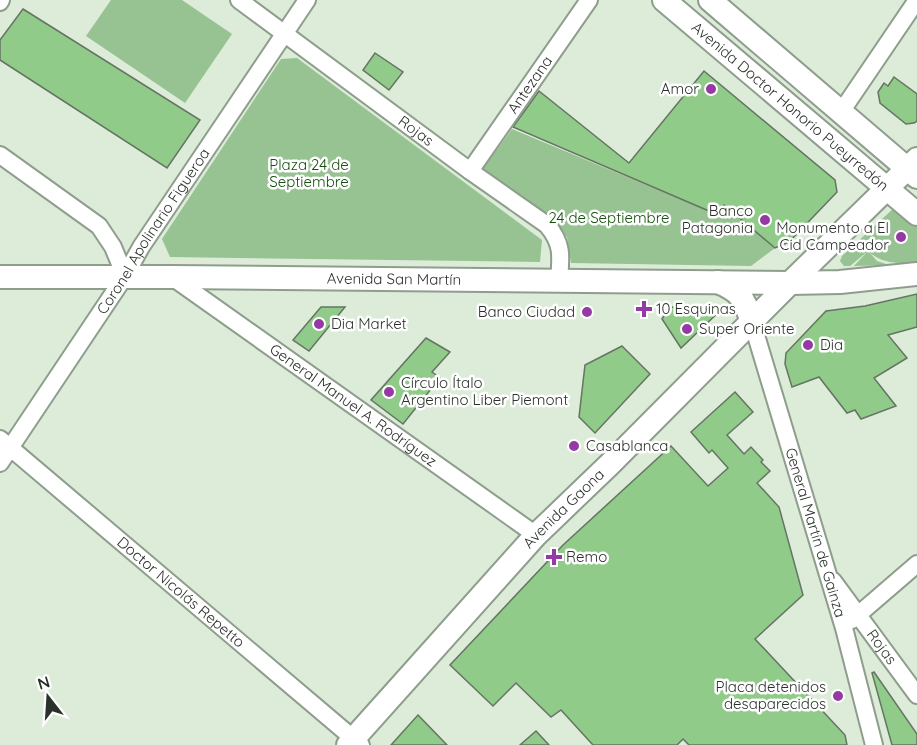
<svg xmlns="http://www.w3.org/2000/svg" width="917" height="745" viewBox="0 0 917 745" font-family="Quicksand,sans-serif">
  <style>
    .green { fill: #97c291 }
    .building { fill: #91cb89; stroke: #657463; stroke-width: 1.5 }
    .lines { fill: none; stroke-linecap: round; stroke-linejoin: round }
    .minor-casing { stroke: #8e9d8c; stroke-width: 20 }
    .secondary-casing { stroke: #8e9d8c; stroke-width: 26 }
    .minor { stroke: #fff; stroke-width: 16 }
    .secondary { stroke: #fff; stroke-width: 22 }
    .poi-dot { fill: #953aa5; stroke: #fff; stroke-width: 2 }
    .labels { text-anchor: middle; stroke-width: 5; stroke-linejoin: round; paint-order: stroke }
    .street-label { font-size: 15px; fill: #2a312a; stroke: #fff }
    .poi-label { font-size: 15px; fill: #2a312a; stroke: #fff; text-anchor: start }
    .park-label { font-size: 15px; fill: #164f0d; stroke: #fff }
  </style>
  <rect width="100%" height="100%" fill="#dcecd9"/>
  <!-- green -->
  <path class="green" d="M 111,0 L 182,0 L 232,34 L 185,103 L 86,36 Z
    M 297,58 L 542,240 L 540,262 L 170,257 L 162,239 L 281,59 Z
    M 512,129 L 716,214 L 728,208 L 775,248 L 751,266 L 571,263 L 567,237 L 482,170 Z
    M 895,207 L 917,226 L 917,262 C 900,264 884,264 870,253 L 877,261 L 889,265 L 854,266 L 868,251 L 850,266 L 844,266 L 840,261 L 842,256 Z"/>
  <!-- building -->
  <path class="building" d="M 23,9 L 200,120 L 167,168 L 0,60 L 0,40 Z
    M 375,53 L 403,72 L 389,90 L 363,70 Z
    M 704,71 L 835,180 L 837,192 L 789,242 L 775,248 L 724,205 L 716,214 L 513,127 L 539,91 L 629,163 Z
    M 894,77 L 917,94 L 917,121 L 914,123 L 906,124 L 880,103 L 878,92 L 884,83 L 888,86 Z
    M 917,294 L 917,327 L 888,335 L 907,358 L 874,378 L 896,406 L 861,419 L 855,410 L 847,413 L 819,377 L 792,387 L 785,364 L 786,353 L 826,311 L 865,306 Z
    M 321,307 L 345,307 L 309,351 L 293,340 Z
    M 669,307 L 723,308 L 681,348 L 662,319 Z
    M 426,338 L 450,352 L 432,372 L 440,378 L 403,424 L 371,400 Z
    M 622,346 L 650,374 L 595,433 L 579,417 L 585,365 Z
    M 735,392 L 753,412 L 727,435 L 744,454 L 751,447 L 763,460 L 761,462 L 770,471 L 757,483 L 779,507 L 803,595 L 755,639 L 845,735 L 847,745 L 689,745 L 683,739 L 677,745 L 593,745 L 561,710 L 551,717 L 516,683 L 493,706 L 450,665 L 563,545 L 671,446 L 708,486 L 728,468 L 712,450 L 709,453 L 691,432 Z
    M 874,672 L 917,734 L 917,745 L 892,745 L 872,673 Z
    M 418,715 L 447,745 L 391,745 Z
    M 536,731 L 549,745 L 520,745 Z"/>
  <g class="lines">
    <defs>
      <g id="minor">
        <path id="s1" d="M 239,0 L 470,171 L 547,225 C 563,244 561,256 559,280"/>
        <path d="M 0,2 L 1,0"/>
        <path d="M 841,112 L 917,0"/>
        <path d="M 0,155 L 99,226 L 113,247 L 125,276"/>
        <path id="s2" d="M 470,171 L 589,0"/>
        <path id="s3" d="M 172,277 L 536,535"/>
        <path id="s4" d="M 752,322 L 844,628 L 874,745"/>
        <path id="s5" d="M 0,439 L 361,745"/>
        <path id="s6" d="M 0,463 L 125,276 L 141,247 L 307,0"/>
        <path id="s7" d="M 833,581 L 917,695"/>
        <path d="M 852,620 L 917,564"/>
      </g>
      <g id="secondary">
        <path id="s8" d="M 664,0 L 917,214"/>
        <path d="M 710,0 L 917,177"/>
        <path id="s9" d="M 0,277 L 172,277 L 790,283 L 840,282 L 917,274"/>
        <path d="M 718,282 C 741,292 744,298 752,322"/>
        <path id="s10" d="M 348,745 L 536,535 L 611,463 L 790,283 L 917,159"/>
      </g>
    </defs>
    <!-- minor casing -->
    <use href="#minor" class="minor-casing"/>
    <!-- secondary casing -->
    <use href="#secondary" class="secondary-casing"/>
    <!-- minor -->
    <use href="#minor" class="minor"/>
    <!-- secondary -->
    <use href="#secondary" class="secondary"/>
  </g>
  <!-- markers -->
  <g class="poi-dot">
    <circle cx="711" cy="89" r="6"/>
    <circle cx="765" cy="220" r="6"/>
    <circle cx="901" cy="237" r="6"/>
    <path d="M641 300h6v6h6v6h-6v6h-6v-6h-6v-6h6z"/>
    <circle cx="587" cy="312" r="6"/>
    <circle cx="319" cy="324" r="6"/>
    <circle cx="687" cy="329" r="6"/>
    <circle cx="808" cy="345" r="6"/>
    <circle cx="389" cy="392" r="6"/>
    <circle cx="574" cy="446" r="6"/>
    <path d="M551 548h6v6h6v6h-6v6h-6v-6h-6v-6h6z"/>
    <circle cx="838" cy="696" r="6"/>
  </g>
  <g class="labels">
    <!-- street labels -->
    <g class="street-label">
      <text dy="5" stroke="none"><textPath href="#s2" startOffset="105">Antezana</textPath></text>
      <text dy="5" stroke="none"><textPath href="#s8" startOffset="165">Avenida Doctor Honorio Pueyrredón</textPath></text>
      <text dy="5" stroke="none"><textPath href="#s1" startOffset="220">Rojas</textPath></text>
      <text dy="5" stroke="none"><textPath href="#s6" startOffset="278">Coronel Apolinario Figueroa</textPath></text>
      <text dy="5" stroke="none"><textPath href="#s9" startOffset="394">Avenida San Martín</textPath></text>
      <text dy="5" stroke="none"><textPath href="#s3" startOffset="222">General Manuel A. Rodríguez</textPath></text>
      <text dy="5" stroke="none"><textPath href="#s10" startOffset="320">Avenida Gaona</textPath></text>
      <text dy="5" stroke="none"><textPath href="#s4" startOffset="220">General Martín de Gainza</textPath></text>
      <text dy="5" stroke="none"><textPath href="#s5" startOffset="237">Doctor Nicolás Repetto</textPath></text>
      <text dy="5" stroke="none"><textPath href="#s7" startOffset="82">Rojas</textPath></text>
    </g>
    <!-- poi labels -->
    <g class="poi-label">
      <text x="699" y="94" text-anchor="end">Amor</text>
      <text x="753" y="216" text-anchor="end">Banco<tspan x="753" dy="17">Patagonia</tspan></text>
      <text x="889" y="233" text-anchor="end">Monumento a El<tspan x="889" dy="17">Cid Campeador</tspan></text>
      <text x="656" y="314">10 Esquinas</text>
      <text x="575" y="317" text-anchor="end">Banco Ciudad</text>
      <text x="331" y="329">Dia Market</text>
      <text x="699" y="334">Super Oriente</text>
      <text x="820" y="350">Dia</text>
      <text x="401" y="388">Círculo Ítalo<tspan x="401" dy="17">Argentino Liber Piemont</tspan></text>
      <text x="586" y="451">Casablanca</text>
      <text x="566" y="562">Remo</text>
      <text x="826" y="692" text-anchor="end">Placa detenidos<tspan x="826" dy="17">desaparecidos</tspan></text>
    </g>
    <!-- park labels -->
    <g class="park-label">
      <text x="309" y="170">Plaza 24 de<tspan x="309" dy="17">Septiembre</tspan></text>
      <text x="609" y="223">24 de Septiembre</text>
    </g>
  </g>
  <!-- north arrow -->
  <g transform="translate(48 697) rotate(343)" stroke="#ffffff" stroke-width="4.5" paint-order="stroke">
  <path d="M0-4.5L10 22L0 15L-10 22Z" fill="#2a312a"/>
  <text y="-9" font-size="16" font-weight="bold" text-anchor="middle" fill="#2a312a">N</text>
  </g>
</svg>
